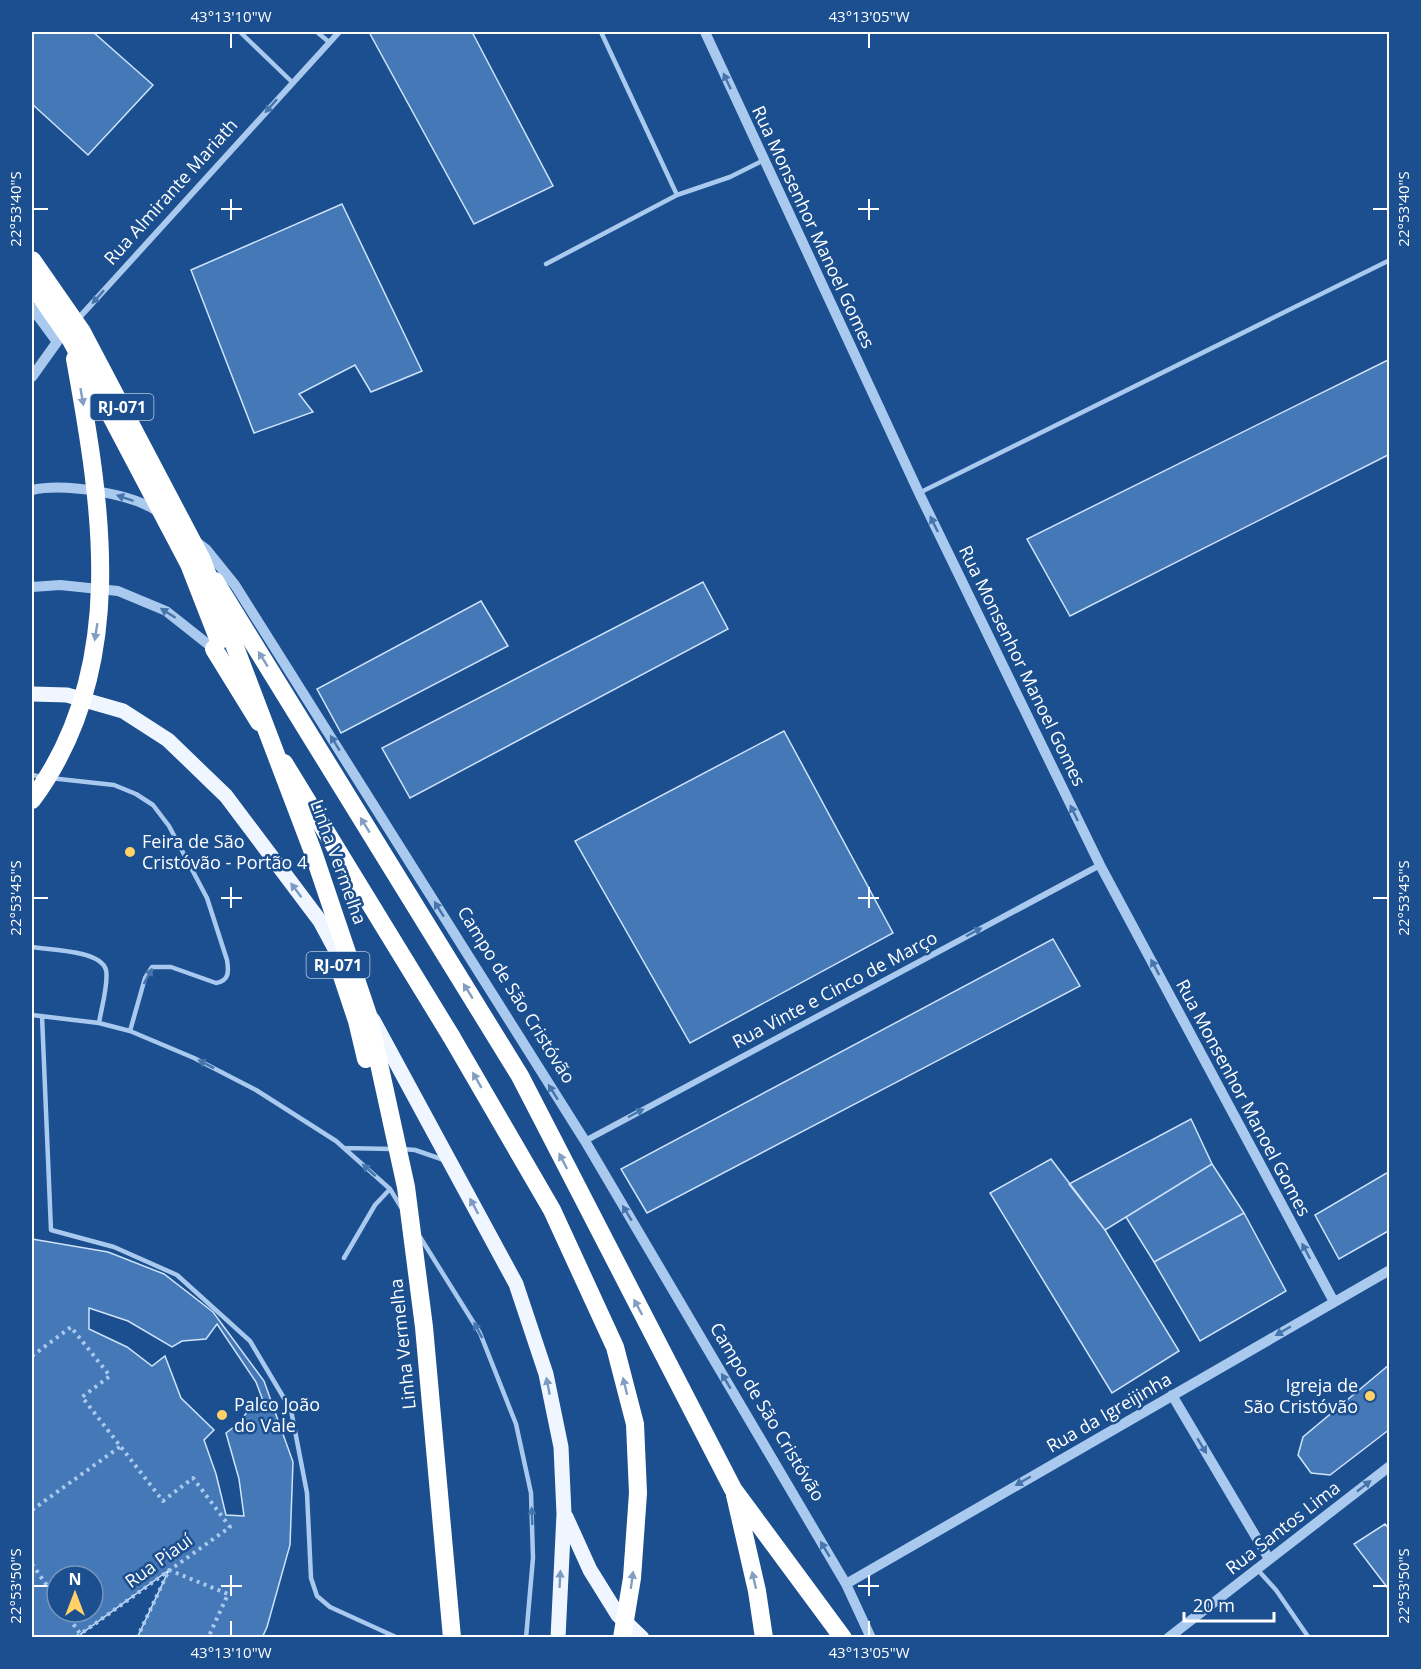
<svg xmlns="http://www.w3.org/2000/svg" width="1421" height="1669" viewBox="0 0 1421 1669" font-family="'Open Sans',sans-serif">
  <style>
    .building { fill: #4478b7; stroke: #cfe3fa; stroke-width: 1.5; fill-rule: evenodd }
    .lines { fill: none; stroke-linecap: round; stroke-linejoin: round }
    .path { stroke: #a9c9ee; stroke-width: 4; stroke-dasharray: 3 4.5; stroke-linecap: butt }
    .service { stroke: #a9c9ee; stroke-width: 4.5 }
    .minor { stroke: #a9c9ee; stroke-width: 6 }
    .tertiary { stroke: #a9c9ee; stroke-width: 10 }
    .primary { stroke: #f0f6ff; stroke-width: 15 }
    .motorway { stroke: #fff; stroke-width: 18 }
    .motorway-bridge { stroke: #fff; stroke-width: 18 }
    .oneway { fill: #4674ac }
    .oneway2 { fill: #829ec1 }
    .oneway3 { fill: #7b9ac1 }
    .ticks { fill: none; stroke: #fff; stroke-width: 2 }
    .poi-dot { fill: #ffd166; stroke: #1b4f8f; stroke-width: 2 }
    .labels { text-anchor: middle; stroke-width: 5; stroke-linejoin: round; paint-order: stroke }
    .shield { fill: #1b4f8f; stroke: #bbcadd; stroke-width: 1.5 }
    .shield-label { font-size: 16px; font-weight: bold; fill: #fff }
    .street-label { font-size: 18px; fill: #fff; stroke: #1b4f8f }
    .poi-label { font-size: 18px; fill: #fff; stroke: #1b4f8f; text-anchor: start }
    .neatline { fill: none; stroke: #fff; stroke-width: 2 }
    .ticks-label { font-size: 15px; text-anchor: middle; fill: #fff }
  </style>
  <rect width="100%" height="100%" fill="#1b4f8f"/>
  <!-- building -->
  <path class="building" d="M 32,32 L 93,32 L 153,85 L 88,155 L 32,104 Z
    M 369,32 L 472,32 L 553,186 L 474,224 Z
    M 342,204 L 422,371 L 371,392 L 355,365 L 299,394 L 313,412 L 254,433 L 191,270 Z
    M 1390,359 L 1390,454 L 1070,616 L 1027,539 Z
    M 703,582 L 728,629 L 410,798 L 382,748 Z
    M 481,601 L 508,646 L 341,733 L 317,689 Z
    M 784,731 L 893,933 L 690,1043 L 575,841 Z
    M 1053,939 L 1080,986 L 647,1213 L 621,1169 Z
    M 1191,1119 L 1212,1164 L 1105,1230 L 1069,1184 Z
    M 1051,1159 L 1105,1230 L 1179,1351 L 1112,1393 L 990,1193 Z
    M 1212,1164 L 1244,1213 L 1154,1262 L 1126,1217 Z
    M 1390,1171 L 1390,1230 L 1339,1259 L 1315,1215 Z
    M 1244,1213 L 1286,1291 L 1200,1341 L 1154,1262 Z
    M 32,1239 L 108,1252 L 164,1274 L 213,1312 L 264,1381 L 293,1462 L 290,1545 L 267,1627 L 262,1638 L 32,1638 ZM 57,1576 L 93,1576 L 93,1612 L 57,1612 Z
    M 89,1308 L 128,1321 L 172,1347 L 182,1341 L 206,1339 L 217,1324 L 256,1382 L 265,1406 L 250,1408 L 239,1423 L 226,1433 L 239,1479 L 244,1516 L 226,1515 L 216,1474 L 204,1440 L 214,1430 L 181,1398 L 165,1356 L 152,1366 L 127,1347 L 89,1329 Z
    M 1390,1364 L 1390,1429 L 1330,1475 L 1311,1473 L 1298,1455 L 1303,1437 Z
    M 1385,1524 L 1390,1530 L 1390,1591 L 1354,1544 Z
    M 169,1570 L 137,1638 L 83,1638 L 81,1634 Z"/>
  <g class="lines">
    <!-- path -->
    <path class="path" d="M 32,1356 L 71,1327 L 110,1376 L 82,1397 L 163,1501 L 193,1478 L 230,1527 L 75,1638
      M 32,1510 L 121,1446
      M 32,1564 L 57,1600
      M 65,1612 L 83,1638
      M 137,1638 L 169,1570 L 228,1594 L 208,1638"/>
    <!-- service -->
    <path class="service" d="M 240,32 L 292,82
      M 317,32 L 329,42
      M 601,32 L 677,195
      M 546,264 L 677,195 L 730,177 L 764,160
      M 919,493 L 1390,260
      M 32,775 L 42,777
      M 50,778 L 114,785 L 136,794 L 153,805 L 169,826 L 207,898 L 227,960 C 229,972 229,981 216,983 L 171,967 L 152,967 L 145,978 L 130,1031
      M 32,947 C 49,950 101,950 106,970 C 109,983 101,1009 99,1023
      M 32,1015 L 99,1023 L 130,1031 L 194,1058 L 256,1090 L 336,1141 L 390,1189 L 401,1207
      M 42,1016 L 51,1230 L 114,1247 L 177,1275 L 250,1341 L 291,1410 L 307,1493 L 311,1578 L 317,1596 L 330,1607 L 398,1638
      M 344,1148 L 392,1149
      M 403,1149 L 415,1150 L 444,1160
      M 420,1237 L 480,1333 L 516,1424 L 531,1493 L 533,1558 L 526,1638
      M 344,1258 L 375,1205 L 390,1189
      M 1257,1569 L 1276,1590 L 1309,1638"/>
    <!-- minor -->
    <path class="minor" d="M 77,320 L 339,32
      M 585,1141 L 1100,865"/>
    <!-- tertiary -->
    <path class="tertiary" d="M 705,32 L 919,493 L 1100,865 L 1334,1302
      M 32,308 L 57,342 L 32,377
      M 32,490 C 64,483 133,493 160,513
      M 198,543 L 206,549 L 235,585 L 585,1141 L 846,1584 L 871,1638
      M 32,587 L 60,585 L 118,591 L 166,611 L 214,649
      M 1172,1395 L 1269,1559
      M 846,1584 L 1390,1270
      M 1168,1638 L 1390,1466"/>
    <!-- primary -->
    <path class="primary" d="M 32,694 L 67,695 L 123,711 L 168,740 L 226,796 L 320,921 L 348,973
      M 373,1020 L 516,1284 L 546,1374 L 561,1447 L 564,1514 L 558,1638
      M 566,1517 L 590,1570 L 618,1615 L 642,1638"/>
    <!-- motorway -->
    <path class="motorway" d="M 215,581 L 520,1076 L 733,1489 L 843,1638
      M 214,649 L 259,722
      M 284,763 L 451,1036
      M 735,1495 L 757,1591 L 764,1638"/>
    <!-- motorway-bridge -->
    <path class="motorway-bridge" d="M 32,260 L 82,332 L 202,560 L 313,852 L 369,1018 L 406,1187 L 424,1327 L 452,1638
      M 32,284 L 71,340 L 189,564 L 219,641
      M 32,800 C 129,669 102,508 75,359
      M 342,976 L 357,1021 L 366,1059
      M 451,1036 L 552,1210 L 615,1347 L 635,1424 L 638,1493 L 632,1578 L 622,1638"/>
  </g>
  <!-- one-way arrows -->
  <defs><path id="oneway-solid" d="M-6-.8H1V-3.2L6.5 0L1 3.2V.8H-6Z" transform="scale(1.5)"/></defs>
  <g class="oneway">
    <use href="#oneway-solid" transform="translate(727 81) rotate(-115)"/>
    <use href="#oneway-solid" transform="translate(271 106) rotate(132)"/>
    <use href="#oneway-solid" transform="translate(98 297) rotate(132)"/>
    <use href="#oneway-solid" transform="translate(125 498) rotate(-161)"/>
    <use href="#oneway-solid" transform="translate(934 524) rotate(-116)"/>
    <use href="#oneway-solid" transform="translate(168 613) rotate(-148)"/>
    <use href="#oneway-solid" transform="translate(335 743) rotate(-122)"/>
    <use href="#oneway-solid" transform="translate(1074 813) rotate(-116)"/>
    <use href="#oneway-solid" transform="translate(439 909) rotate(-122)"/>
    <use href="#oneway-solid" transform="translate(974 932) rotate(-28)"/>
    <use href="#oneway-solid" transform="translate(1155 967) rotate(-118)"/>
    <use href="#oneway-solid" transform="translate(148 976) rotate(-62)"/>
    <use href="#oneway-solid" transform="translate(206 1064) rotate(-153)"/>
    <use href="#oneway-solid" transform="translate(553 1092) rotate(-122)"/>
    <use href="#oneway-solid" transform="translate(636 1113) rotate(-28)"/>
    <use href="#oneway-solid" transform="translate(369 1170) rotate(-138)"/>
    <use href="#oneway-solid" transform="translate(627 1213) rotate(-121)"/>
    <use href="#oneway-solid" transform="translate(1306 1251) rotate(-118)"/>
    <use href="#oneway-solid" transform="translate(478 1330) rotate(-118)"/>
    <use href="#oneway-solid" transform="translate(1283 1331) rotate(150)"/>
    <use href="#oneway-solid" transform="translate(726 1381) rotate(-121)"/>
    <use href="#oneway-solid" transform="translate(1202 1446) rotate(59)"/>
    <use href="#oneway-solid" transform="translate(1023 1481) rotate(150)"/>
    <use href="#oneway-solid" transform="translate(1364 1486) rotate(-38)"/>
    <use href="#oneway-solid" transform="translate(532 1516) rotate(-92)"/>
    <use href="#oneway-solid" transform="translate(825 1549) rotate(-121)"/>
  </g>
  <g class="oneway2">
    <use href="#oneway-solid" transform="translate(82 397) rotate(80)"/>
    <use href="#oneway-solid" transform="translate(96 632) rotate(99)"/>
    <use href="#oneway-solid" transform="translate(263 659) rotate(-122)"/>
    <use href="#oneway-solid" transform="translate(365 825) rotate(-122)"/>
    <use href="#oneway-solid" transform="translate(468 991) rotate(-122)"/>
    <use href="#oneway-solid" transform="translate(477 1080) rotate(-120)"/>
    <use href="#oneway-solid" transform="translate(563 1161) rotate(-117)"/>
    <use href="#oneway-solid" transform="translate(638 1307) rotate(-118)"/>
    <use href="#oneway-solid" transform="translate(625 1386) rotate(-104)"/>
    <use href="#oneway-solid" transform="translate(632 1580) rotate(-82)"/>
    <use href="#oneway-solid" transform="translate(754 1580) rotate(-103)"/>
  </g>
  <g class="oneway3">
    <use href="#oneway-solid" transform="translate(296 890) rotate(-127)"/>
    <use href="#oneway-solid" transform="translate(474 1206) rotate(-118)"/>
    <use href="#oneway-solid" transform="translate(548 1386) rotate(-101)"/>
    <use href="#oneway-solid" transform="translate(560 1579) rotate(-87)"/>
  </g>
  <!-- ticks -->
  <path class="ticks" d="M 231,33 L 231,48M 869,33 L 869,48M 231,199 L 231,220M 869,199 L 869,220M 33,209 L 48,209M 221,209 L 242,209M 858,209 L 879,209M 1373,209 L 1388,209M 231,887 L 231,908M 869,887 L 869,908M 33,898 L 48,898M 221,898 L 242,898M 858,898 L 879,898M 1373,898 L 1388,898M 231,1575 L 231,1596M 869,1575 L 869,1596M 33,1586 L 48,1586M 221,1586 L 242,1586M 858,1586 L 879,1586M 1373,1586 L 1388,1586M 231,1621 L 231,1636M 869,1621 L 869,1636"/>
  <!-- markers -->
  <g class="poi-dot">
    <circle cx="130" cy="852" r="6"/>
    <circle cx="1370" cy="1396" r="6"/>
    <circle cx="222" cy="1415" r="6"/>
  </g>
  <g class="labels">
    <!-- shield labels -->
    <g class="shield">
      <rect x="90.5" y="394" width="63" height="26" rx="4.5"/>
      <rect x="306.5" y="952" width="63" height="26" rx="4.5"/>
    </g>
    <g class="shield-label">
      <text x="122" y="413">RJ-071</text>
      <text x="338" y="971">RJ-071</text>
    </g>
    <!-- street labels -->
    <g class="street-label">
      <text transform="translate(171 192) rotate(-48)" y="6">Rua Almirante Mariath</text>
      <text transform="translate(813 227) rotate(65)" y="6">Rua Monsenhor Manoel Gomes</text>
      <text transform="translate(1022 666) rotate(64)" y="6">Rua Monsenhor Manoel Gomes</text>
      <text transform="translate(338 862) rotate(70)" y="6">Linha Vermelha</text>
      <text transform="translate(835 990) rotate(-28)" y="6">Rua Vinte e Cinco de Março</text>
      <text transform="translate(516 995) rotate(58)" y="6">Campo de São Cristóvão</text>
      <text transform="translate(1243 1098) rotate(62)" y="6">Rua Monsenhor Manoel Gomes</text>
      <text transform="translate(403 1344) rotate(-96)" y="6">Linha Vermelha</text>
      <text transform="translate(767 1412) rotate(59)" y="6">Campo de São Cristóvão</text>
      <text transform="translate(1109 1413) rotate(-30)" y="6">Rua da Igreijinha</text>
      <text transform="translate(1283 1528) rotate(-38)" y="6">Rua Santos Lima</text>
      <text transform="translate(159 1561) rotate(-36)" y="6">Rua Piauí</text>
    </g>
    <!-- poi labels -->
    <g class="poi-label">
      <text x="142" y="848">Feira de São<tspan x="142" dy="21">Cristóvão - Portão 4</tspan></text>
      <text x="1358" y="1392" text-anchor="end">Igreja de<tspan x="1358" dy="21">São Cristóvão</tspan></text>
      <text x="234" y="1411">Palco João<tspan x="234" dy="21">do Vale</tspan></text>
    </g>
  </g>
  <!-- border -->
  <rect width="1421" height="1669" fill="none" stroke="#1b4f8f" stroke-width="66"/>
  <!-- north arrow -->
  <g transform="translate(75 1594)"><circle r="28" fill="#1b4f8f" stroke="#7695bc" stroke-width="1.5"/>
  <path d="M0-4.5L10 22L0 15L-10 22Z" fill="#ffd166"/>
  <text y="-9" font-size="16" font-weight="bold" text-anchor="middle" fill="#ffffff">N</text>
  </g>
  <!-- scale -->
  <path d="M1184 1612v9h90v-9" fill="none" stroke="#ffffff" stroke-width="3"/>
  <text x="1193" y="1612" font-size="18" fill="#ffffff" stroke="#1b4f8f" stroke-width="4.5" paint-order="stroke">20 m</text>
  <rect x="33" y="33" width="1355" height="1603" class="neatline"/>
  <g class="ticks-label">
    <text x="231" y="22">43°13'10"W</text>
    <text x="869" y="22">43°13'05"W</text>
    <text transform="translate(16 209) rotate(-90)" y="5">22°53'40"S</text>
    <text transform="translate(1404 209) rotate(-90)" y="5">22°53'40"S</text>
    <text transform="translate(16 898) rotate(-90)" y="5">22°53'45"S</text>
    <text transform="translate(1404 898) rotate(-90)" y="5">22°53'45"S</text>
    <text transform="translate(16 1586) rotate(-90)" y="5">22°53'50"S</text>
    <text transform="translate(1404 1586) rotate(-90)" y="5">22°53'50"S</text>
    <text x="231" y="1658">43°13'10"W</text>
    <text x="869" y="1658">43°13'05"W</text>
  </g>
</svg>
